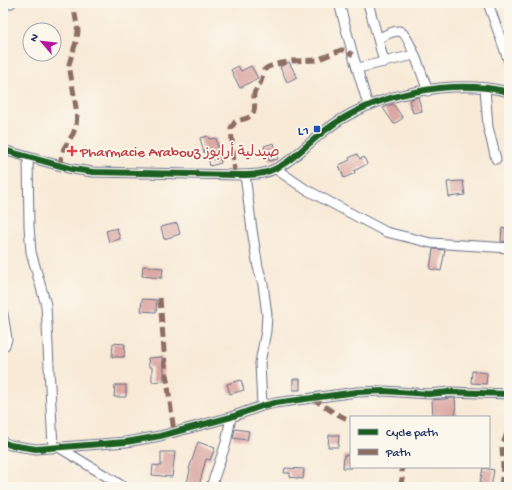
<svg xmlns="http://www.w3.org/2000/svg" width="512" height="490" viewBox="0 0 512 490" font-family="'Gochi Hand','Playpen Sans Arabic',sans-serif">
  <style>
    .building { fill: #dca7a3 }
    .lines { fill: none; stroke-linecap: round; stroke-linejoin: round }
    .minor-casing { stroke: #687088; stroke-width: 11 }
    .minor { stroke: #fff; stroke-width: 9 }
    .quiet { stroke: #8d6e63; stroke-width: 5; stroke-dasharray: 10 5; stroke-linecap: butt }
    .cycleway-casing { stroke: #fbf7ec; stroke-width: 8 }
    .cycleway { stroke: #1b5e20; stroke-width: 6 }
    .transit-dot { fill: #1a4fb4; stroke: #fbf7ec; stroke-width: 1.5 }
    .health-dot { fill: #e0444e; stroke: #fbf7ec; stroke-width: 1.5 }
    .labels { text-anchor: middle; stroke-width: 3.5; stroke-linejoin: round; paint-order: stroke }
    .transit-label { font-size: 15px; fill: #164399; stroke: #fbf7ec; text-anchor: end }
    .health-label { font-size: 15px; fill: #be3a42; stroke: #fbf7ec; text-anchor: start }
  </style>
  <rect width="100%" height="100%" fill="#fbf7ec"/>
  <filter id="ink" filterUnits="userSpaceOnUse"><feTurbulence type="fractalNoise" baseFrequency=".025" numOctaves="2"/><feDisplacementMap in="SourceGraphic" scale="8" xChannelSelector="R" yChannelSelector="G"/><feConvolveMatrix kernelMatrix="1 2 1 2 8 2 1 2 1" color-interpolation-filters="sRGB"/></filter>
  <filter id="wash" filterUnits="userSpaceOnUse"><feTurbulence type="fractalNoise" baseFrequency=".012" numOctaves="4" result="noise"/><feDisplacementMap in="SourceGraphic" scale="16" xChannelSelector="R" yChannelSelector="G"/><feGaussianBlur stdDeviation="0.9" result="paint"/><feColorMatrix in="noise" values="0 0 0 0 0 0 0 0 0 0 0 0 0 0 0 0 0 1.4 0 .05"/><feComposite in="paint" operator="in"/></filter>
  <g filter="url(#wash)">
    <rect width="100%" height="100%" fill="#f8ead7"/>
    <g id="blocks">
      <!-- building -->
      <path class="building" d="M 289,62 L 297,77 L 287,82 L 280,67 Z
        M 238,66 L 241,71 L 251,66 L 258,78 L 240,88 L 231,70 Z
        M 418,97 L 422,111 L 413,113 L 409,100 Z
        M 393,104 L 403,118 L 394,124 L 383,108 Z
        M 208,136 L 209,139 L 216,138 L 221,163 L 210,166 L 207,152 L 204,153 L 200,138 Z
        M 274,143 L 278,159 L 269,161 L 264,146 Z
        M 357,154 L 360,159 L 364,157 L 367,164 L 354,171 L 355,173 L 344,178 L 339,165 L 350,160 L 349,158 Z
        M 463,181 L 465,195 L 449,197 L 447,182 Z
        M 177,223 L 180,234 L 164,239 L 161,227 Z
        M 117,228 L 120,239 L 109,242 L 106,231 Z
        M 502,228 L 509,229 L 509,242 L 501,241 Z
        M 433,249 L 445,250 L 441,271 L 430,269 Z
        M 143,266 L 163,268 L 162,278 L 142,276 Z
        M 142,299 L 157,300 L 156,312 L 141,311 Z
        M 113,343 L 125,344 L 124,357 L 112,357 Z
        M 162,357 L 163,369 L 164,369 L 164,381 L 152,382 L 152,367 L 149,367 L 148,358 Z
        M 472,371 L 487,373 L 486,384 L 471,383 Z
        M 293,379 L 300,379 L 300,390 L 293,390 Z
        M 241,380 L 244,390 L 230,394 L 227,384 Z
        M 115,385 L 126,385 L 126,397 L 114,397 Z
        M 455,398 L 456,415 L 446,415 L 446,417 L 433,417 L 432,400 Z
        M 235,429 L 249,431 L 247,440 L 233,438 Z
        M 329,435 L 339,435 L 338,447 L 328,447 Z
        M 198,442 L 215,448 L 210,460 L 206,459 L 199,486 L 187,483 L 190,470 L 189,469 Z
        M 161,452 L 175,452 L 172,477 L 152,475 L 153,465 L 161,466 Z
        M 344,455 L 351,456 L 351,468 L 343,468 Z
        M 285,468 L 304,469 L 303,479 L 290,477 L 290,473 L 284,473 Z
        M 483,468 L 494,470 L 491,487 L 479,487 Z"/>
    </g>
  </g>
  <g filter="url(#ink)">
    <use href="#blocks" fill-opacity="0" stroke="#687088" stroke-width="1"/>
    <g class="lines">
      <defs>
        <path id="minor" d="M 339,3 L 353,55 L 368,105
          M 368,3 L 378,39
          M 488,3 L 509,62
          M 3,6 L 11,3
          M 384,62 L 378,39 C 383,36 393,31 399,31 C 409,32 424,81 428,91
          M 358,68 L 414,55
          M 485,88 L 488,127 L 496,159
          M 3,150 L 72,169 L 93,172 L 238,175 C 246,175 255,175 263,173 C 289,167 306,144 327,129 C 373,94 452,78 509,92
          M 28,158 L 29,226 L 31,252 L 46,305 L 53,448
          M 276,169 L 305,189 L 386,232 L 431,243 L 509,248
          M 245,175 L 252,230 L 258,267 L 263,284 L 267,315 L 266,331 L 260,363 L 262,406
          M 3,314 L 7,339 L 5,345 L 3,345
          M 3,442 L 10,445 L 36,449 L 126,442 L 160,436 L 231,417 L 262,406 L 275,403 L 357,392 L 384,391 L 429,394 L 450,392 L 509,394
          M 60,448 L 124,487
          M 211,487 L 226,443 L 231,417"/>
      </defs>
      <!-- minor casing -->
      <use href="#minor" class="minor-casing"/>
      <!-- minor -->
      <use href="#minor" class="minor"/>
      <!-- quiet -->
      <path class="quiet" d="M 59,166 L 64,148 L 73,134 L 76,126 L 77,114 L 69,64 L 77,39 L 78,31 L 73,3
        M 235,175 L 231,128 L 235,122 C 238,120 243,120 247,118 C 259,113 253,103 254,93 L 261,82 L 264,70 L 268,67 L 277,64 L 292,61 L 317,60 L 341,50 L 346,50 L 353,55
        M 160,298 L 165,364 L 174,432
        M 312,398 L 333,412 L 351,421
        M 400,487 L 402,479 L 402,467
        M 501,487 L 503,467 L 502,446 L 509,428"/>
      <defs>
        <path id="cycleway" d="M 3,150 L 72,169 L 93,172 L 238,175 C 246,175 255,175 263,173 C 289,167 306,144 327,129 C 373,94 452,78 509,92
          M 3,442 L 10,445 L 36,449 L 126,442 L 160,436 L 231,417 L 262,406 L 275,403 L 357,392 L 384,391 L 429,394 L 450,392 L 509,394"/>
      </defs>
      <!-- cycleway casing -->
      <use href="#cycleway" class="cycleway-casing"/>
      <!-- cycleway -->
      <use href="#cycleway" class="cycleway"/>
    </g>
  </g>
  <!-- markers -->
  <rect class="transit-dot" x="313" y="125" width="8" height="8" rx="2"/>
  <path class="health-dot" d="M70 145h4v4h4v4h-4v4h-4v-4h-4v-4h4z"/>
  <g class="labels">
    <!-- transit labels -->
    <g class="transit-label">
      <text x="309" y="134">L1</text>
    </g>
    <!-- health labels -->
    <g class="health-label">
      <text x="80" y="156">Pharmacie Arabouz صيدلية أرابوز</text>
    </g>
  </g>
  <!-- margin -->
  <rect width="512" height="490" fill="none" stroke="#fbf7ec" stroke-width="16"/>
  <!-- legend -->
  <rect x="350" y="416" width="140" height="52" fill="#fbf7ec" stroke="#a1a7b3"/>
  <rect x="358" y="429" width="20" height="6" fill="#1b5e20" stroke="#a1a7b3"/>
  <text x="386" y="436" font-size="12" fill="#1b2f5e">Cycle path</text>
  <rect x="358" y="449" width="20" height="6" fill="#8d6e63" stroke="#a1a7b3"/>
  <text x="386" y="456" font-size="12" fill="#1b2f5e">Path</text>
  <!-- north arrow -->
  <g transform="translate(42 42) rotate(298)"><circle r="19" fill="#fbf7ec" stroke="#a1a7b3"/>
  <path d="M0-3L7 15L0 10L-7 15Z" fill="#b5179e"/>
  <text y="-6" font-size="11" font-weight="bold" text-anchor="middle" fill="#1b2f5e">N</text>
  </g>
</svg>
